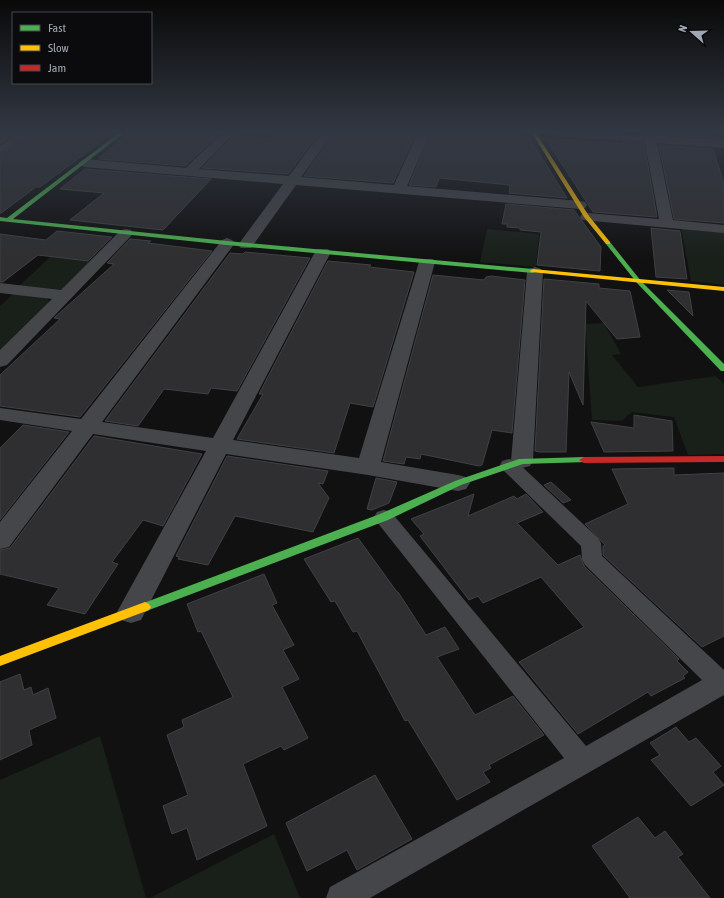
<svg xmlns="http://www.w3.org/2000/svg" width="724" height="898" viewBox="0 0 724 898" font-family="'Asap Condensed',sans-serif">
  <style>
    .green { fill: #19201a }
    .building { fill: #2f2f31; stroke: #3f4145 }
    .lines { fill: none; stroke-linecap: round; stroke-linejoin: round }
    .lane { fill: #45464a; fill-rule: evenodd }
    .street { fill: #45464a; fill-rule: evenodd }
    .fast { fill: #4caf50; fill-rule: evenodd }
    .slow { fill: #ffc107; fill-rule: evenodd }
    .jam { fill: #c62828; fill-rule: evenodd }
  </style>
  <rect width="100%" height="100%" fill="#111"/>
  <!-- green -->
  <path class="green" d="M 681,227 L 724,231 L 724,285 L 691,281 Z
    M 487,229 L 539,234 L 536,267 L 480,262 Z
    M 50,257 L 92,262 L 66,288 L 53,292 L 17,288 Z
    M 14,293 L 46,297 L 50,303 L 0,354 L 0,306 Z
    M 604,323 L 621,354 L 612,355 L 638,387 L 716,376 L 724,384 L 724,454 L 688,455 L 674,417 L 632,412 L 622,421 L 592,420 L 585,324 Z
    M 100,736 L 146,898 L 0,898 L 0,780 Z
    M 274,834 L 300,898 L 150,898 Z"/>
  <!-- building -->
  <path class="building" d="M 0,133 L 18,133 L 0,144 Z
    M 33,133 L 113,133 L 40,187 L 36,187 L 0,214 L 0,154 Z
    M 129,133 L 176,133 L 217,136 L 185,166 L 98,159 Z
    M 279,133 L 319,133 L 288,174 L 202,168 L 234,136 L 274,139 Z
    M 334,133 L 377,136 L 378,133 L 416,133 L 393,183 L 304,176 Z
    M 431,133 L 476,133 L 529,137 L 567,198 L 509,193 L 510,185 L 439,178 L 436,187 L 409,185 Z
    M 634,133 L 709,133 L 710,138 Z
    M 545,138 L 623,144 L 623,142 L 644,143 L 657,217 L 593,212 Z
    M 659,145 L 713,149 L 724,184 L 724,223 L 674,219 Z
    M 85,169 L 211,179 L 163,230 L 70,220 L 104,193 L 60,189 Z
    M 506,204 L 574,210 L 601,247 L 600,271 L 537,265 L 541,232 L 520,230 L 520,228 L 507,227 L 507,224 L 502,224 Z
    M 651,228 L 680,231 L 687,279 L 656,277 Z
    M 57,231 L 112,237 L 88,261 L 38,255 L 3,282 L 0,282 L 0,234 L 46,240 Z
    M 130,239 L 151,241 L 148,243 L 212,251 L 80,417 L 0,406 L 0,375 L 60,319 L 54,318 L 114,264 L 107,263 Z
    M 245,252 L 310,258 L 237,391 L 211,388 L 208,394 L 164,389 L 138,426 L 105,421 L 230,253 L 243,254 Z
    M 328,261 L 371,265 L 369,267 L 414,272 L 373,407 L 350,403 L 334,453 L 237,439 L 263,394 L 259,394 Z
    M 433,275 L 484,280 L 486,277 L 491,276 L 525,280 L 512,433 L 492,430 L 482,465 L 479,466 L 421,454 L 420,459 L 406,457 L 404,464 L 383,461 Z
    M 544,279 L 599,284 L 599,288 L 630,291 L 640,337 L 617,339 L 586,301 L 583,405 L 569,372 L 566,452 L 538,452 L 535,451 Z
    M 667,290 L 689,292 L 693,316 Z
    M 634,415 L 672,421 L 673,451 L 604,452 L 591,422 L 634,428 Z
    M 23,425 L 69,432 L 0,520 L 0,448 Z
    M 94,436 L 202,454 L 163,526 L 143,520 L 112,562 L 118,564 L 85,614 L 47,605 L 59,588 L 0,574 L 0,550 L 10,548 Z
    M 227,456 L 328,471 L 323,484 L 318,483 L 329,498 L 313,532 L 235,516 L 208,565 L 178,559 L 179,557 L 176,556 Z
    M 674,468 L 674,475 L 724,473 L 724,636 L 702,647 L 603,555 L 603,546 L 605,545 L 585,524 L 628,504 L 612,469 Z
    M 376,478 L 397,482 L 389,503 L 372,510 L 367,509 Z
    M 551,482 L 571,500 L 563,503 L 544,485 Z
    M 474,494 L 468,516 L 514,496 L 517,499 L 526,494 L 543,512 L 517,523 L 558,565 L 580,555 L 584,566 L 679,659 L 677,661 L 688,672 L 683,676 L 685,678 L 651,696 L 648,692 L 578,734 L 519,662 L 584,627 L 541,577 L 483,603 L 478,596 L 469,600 L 420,536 L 424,534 L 411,519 Z
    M 358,538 L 397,592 L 398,592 L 426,635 L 445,627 L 459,649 L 437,657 L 475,715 L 513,696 L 544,735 L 489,765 L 491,768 L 483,772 L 490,782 L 457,800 L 408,720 L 405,721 L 357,631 L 353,632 L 335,601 L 331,602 L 304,559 Z
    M 264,574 L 277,603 L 272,605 L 294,645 L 283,650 L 299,679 L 282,687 L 308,738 L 284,750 L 281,746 L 243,764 L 267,826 L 197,860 L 187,828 L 172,834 L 163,806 L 188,795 L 167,735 L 184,727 L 182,720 L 233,697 L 201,631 L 198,632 L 187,604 Z
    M 20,674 L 24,690 L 31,687 L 33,695 L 48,688 L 56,718 L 29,730 L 32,745 L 0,760 L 0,682 Z
    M 676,727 L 689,742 L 696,738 L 721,766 L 713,772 L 724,785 L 691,806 L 651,760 L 660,755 L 650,743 Z
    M 375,775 L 412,839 L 357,870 L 347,850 L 307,871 L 286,823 Z
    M 638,817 L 655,838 L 665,831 L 683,854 L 678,857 L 710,898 L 630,898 L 592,846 Z"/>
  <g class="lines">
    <!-- lane -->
    <path class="lane" d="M 21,133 L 32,133 L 0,153 L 0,146 Z
      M 509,459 L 516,461 L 598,538 L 601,543 L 602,556 L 724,670 L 724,695 L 370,898 L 326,898 L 330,887 L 564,758 L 377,522 L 374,517 L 377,512 L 384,510 L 391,512 L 586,746 L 702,680 L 585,565 L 582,559 L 581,546 L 502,469 L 500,465 L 502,461 Z"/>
    <!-- street -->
    <path class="street" d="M 222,133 L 234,133 L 199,169 L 289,176 L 321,133 L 333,133 L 301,177 L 394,185 L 418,133 L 430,133 L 407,186 L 580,201 L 585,202 L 587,205 L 585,208 L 580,209 L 296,185 L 251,248 L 241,248 L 238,245 L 283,184 L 84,167 L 78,163 L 84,159 L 186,168 Z
      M 554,133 L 611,133 L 724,140 L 724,148 L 657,143 L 673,220 L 724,225 L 724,233 L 582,220 L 580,217 L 582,214 L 587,213 L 659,219 L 645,142 L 560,136 Z
      M 126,229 L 131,230 L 133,233 L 131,236 L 7,365 L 0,367 L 0,350 L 52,299 L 0,293 L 0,283 L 61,290 L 121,230 Z
      M 227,238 L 232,240 L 235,243 L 102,422 L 213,438 L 315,252 L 318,249 L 328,249 L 331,252 L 233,440 L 359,458 L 419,262 L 421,259 L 433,259 L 435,262 L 381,462 L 458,475 L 466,477 L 470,483 L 466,489 L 458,491 L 368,475 L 226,454 L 141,620 L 131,623 L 121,620 L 117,612 L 206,451 L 93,434 L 9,547 L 0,549 L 0,522 L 72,431 L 0,420 L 0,408 L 81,419 L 222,240 Z
      M 535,267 L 541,269 L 543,272 L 533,461 L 530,466 L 522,468 L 514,466 L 511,461 L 527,272 L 529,269 Z"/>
    <!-- fast -->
    <path class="fast" d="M 119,133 L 124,133 L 13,219 L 227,241 L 533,269 L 536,271 L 533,273 L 227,245 L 0,221 L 0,217 L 7,218 Z
      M 606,242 L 610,242 L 641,281 L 724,364 L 724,371 L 721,371 L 637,283 L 606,244 Z
      M 584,457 L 589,460 L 587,462 L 523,464 L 461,485 L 388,520 L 149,610 L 145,612 L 141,610 L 139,607 L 141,604 L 380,514 L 455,481 L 519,459 Z"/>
    <!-- slow -->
    <path class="slow" d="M 532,133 L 536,133 L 589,216 L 610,242 L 610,244 L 606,244 L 584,217 Z
      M 533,269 L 724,287 L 724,291 L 531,272 L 530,271 Z
      M 145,602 L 149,604 L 151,607 L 149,610 L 0,666 L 0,656 Z"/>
    <!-- jam -->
    <path class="jam" d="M 724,456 L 724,462 L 584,463 L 579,460 L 584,457 Z"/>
  </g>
  <!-- sky -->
  <linearGradient id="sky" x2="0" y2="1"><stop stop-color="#090909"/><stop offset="0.51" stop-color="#323843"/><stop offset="1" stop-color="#323843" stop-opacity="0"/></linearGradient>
  <rect width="724" height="259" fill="url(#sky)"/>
  <!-- legend -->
  <rect x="12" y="12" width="140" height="72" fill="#0b0b0d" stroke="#474950"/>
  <rect x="20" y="25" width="20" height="6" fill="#4caf50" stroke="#474950"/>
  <text x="48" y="32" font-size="12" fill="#a0a7b4">Fast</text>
  <rect x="20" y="45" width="20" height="6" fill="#ffc107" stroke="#474950"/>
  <text x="48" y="52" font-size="12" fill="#a0a7b4">Slow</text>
  <rect x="20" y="65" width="20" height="6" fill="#c62828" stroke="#474950"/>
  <text x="48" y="72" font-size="12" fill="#a0a7b4">Jam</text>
  <!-- north arrow -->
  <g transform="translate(692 32) rotate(290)" stroke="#0b0b0d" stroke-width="3" paint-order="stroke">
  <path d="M0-3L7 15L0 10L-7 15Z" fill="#a0a7b4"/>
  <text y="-6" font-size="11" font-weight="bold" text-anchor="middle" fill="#a0a7b4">N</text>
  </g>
</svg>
